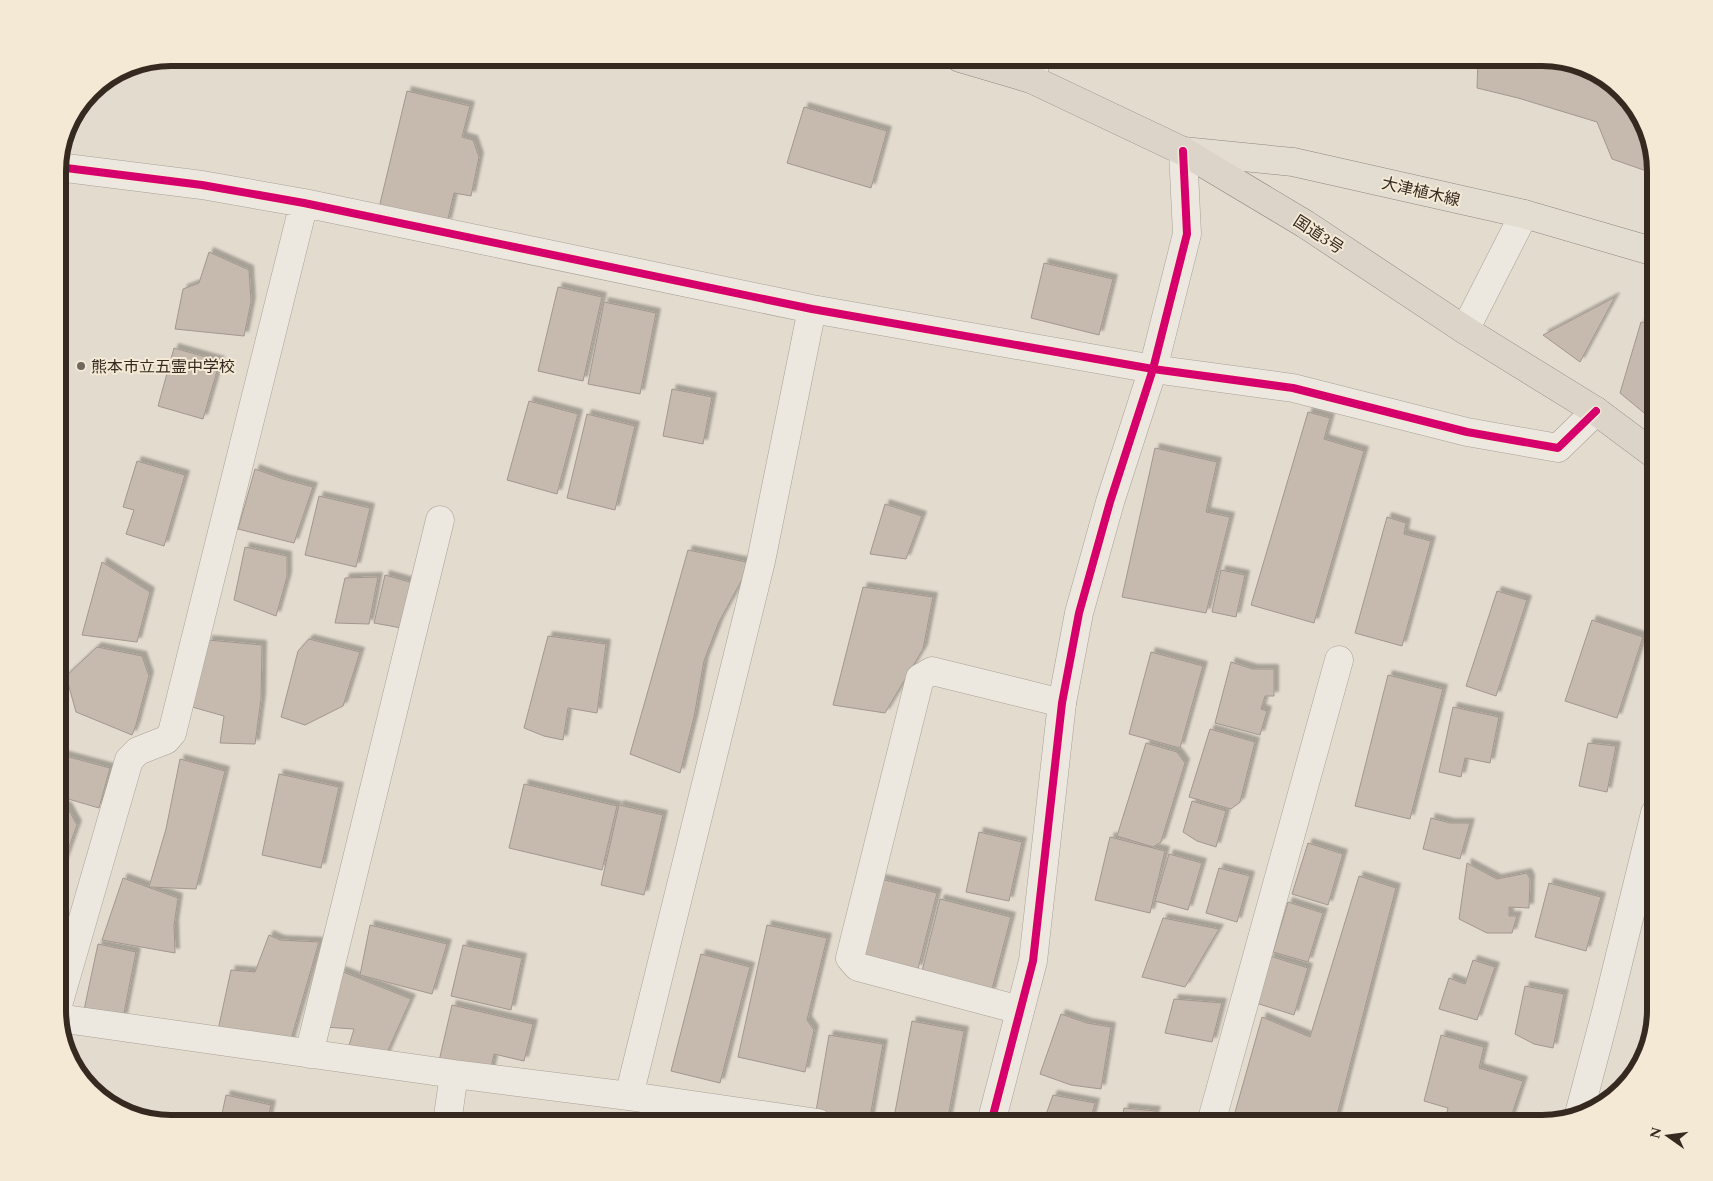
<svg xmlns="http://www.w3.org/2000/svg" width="1713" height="1181" viewBox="0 0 1713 1181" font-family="Spectral,'Noto Sans JP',serif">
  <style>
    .building { fill: #c6baaf; stroke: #a3978e; filter: url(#shadow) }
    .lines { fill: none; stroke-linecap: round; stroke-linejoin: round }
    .minor-casing { stroke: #a8a197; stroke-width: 29 }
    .tertiary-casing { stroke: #a8a197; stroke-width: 29 }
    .primary-casing { stroke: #8e867e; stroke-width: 29 }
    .trunk-casing { stroke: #8e867e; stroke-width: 29 }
    .minor { stroke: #ece7df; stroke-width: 28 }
    .tertiary { stroke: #ece7df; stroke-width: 28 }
    .primary { stroke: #e3ddd1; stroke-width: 28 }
    .trunk { stroke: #dcd4c8; stroke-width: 28 }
    .cycleway-casing { stroke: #f3e9d5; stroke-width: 11 }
    .cycleway { stroke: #d6006c; stroke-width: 8 }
    .poi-dot { fill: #73685d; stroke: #f3e9d5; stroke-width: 2 }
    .labels { text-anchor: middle; stroke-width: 4; stroke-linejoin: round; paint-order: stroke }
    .street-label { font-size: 16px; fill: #362a20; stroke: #f3e9d5 }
    .poi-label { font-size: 16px; fill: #362a20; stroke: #f3e9d5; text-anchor: start }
    .rim { fill: none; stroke: #362a20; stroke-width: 6 }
  </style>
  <defs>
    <filter id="shadow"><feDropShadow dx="4.5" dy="-4.5" stdDeviation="1" flood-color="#0004"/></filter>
  </defs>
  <rect width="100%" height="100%" fill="#e3dbce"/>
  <!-- building -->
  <path class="building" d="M 1478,58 L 1542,58 L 1605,77 L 1644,121 L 1655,174 L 1612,159 L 1597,122 L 1518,98 L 1477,88 Z
    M 407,91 L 470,106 L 462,137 L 473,140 L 479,157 L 471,196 L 454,193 L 447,223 L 378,212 Z
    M 804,107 L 887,131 L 871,188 L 787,163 Z
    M 209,252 L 249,270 L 251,302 L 244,336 L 175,329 L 183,289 L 199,283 Z
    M 1044,263 L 1113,279 L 1099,335 L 1031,318 Z
    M 558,287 L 602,297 L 583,381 L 538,371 Z
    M 1615,297 L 1580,362 L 1543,335 Z
    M 604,302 L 656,313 L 640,394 L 588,384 Z
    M 1641,322 L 1655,324 L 1655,402 L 1649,417 L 1620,393 Z
    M 174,348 L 220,361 L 203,419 L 158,406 Z
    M 672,389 L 712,397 L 703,444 L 663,436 Z
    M 529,401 L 578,414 L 557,494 L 507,480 Z
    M 1308,412 L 1330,418 L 1324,439 L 1364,451 L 1314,623 L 1251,605 Z
    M 587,414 L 635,426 L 615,510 L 567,498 Z
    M 1155,448 L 1217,462 L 1206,512 L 1230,517 L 1206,613 L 1122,597 Z
    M 137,461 L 185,475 L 164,546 L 126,534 L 134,510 L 123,507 Z
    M 255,469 L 283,479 L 313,487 L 294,543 L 238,529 Z
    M 319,496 L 370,508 L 356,567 L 305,555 Z
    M 885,504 L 922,516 L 906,559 L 870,554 Z
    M 1387,517 L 1406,523 L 1404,534 L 1431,541 L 1402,646 L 1355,633 Z
    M 245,547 L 287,556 L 287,577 L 276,616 L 234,600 Z
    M 688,550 L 751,563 L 719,622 L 704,661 L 694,717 L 680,773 L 630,754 Z
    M 102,562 L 150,592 L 137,642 L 82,635 Z
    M 1221,570 L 1245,575 L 1236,617 L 1212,612 Z
    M 385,575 L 417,584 L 407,629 L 374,623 Z
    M 378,577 L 369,624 L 335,623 L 345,578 Z
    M 863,587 L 933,597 L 923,649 L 885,713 L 833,705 Z
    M 1497,591 L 1527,600 L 1496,696 L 1466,686 Z
    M 1592,620 L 1643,637 L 1617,718 L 1565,701 Z
    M 548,636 L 606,644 L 597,713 L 568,708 L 563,740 L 544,736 L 524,728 Z
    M 309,639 L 360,652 L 343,706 L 305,725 L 281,717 L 298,651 Z
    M 208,640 L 262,645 L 261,699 L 255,744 L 220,743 L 224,716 L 192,707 Z
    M 97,647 L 142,656 L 149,676 L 136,725 L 132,735 L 76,712 L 66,676 Z
    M 1151,652 L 1203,666 L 1180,748 L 1129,734 Z
    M 1231,662 L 1253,669 L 1274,669 L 1274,696 L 1265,696 L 1261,709 L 1267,711 L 1260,735 L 1215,723 Z
    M 1388,675 L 1443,689 L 1410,819 L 1355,806 Z
    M 1453,707 L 1499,717 L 1490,763 L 1465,758 L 1461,777 L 1439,772 Z
    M 1210,729 L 1255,742 L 1240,802 L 1231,809 L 1189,797 Z
    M 1146,743 L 1177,752 L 1185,763 L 1161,842 L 1153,847 L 1117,836 Z
    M 1588,743 L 1616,746 L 1607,792 L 1579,786 Z
    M 58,754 L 110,768 L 99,808 L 58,796 Z
    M 180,759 L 225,771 L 196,889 L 149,887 L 166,829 Z
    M 279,774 L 339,787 L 321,868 L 262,855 Z
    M 524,784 L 617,806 L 602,870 L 509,848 Z
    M 1192,801 L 1226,811 L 1216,847 L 1197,841 L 1183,832 Z
    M 58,804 L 67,807 L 77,825 L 58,878 Z
    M 619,805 L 663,815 L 644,895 L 601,885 Z
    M 1431,818 L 1450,823 L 1470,823 L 1460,859 L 1423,849 Z
    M 979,832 L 1022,842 L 1009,901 L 966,892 Z
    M 1110,837 L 1165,851 L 1150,913 L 1095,900 Z
    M 1308,843 L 1343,854 L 1328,905 L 1292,894 Z
    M 1169,854 L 1202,863 L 1188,910 L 1155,901 Z
    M 1467,863 L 1497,879 L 1527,873 L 1530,879 L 1529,908 L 1509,907 L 1509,916 L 1517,916 L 1512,933 L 1487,933 L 1459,919 Z
    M 1219,868 L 1250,876 L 1237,922 L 1206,913 Z
    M 1359,876 L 1396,888 L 1335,1123 L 1232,1123 L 1262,1017 L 1310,1037 Z
    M 123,878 L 178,898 L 174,925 L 175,953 L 102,940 Z
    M 881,879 L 937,893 L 918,969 L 861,954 Z
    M 1549,883 L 1601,897 L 1586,951 L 1535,937 Z
    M 940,899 L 1011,917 L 991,993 L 921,975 Z
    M 1288,902 L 1323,913 L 1308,962 L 1273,952 Z
    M 1163,918 L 1219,929 L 1185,987 L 1142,977 Z
    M 370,925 L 447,944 L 432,994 L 360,975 Z
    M 767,925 L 827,938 L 807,1020 L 814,1030 L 805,1072 L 738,1057 Z
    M 269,935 L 280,940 L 319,942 L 290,1043 L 218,1030 L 231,970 L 255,972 Z
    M 98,944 L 136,952 L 123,1018 L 84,1010 Z
    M 463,945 L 522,958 L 511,1010 L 451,996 Z
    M 701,954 L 750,967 L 720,1083 L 671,1071 Z
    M 1270,956 L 1308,968 L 1294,1015 L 1256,1003 Z
    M 1473,960 L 1495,967 L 1477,1020 L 1439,1009 L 1449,978 L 1465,984 Z
    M 341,971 L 411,999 L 385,1057 L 347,1052 L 354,1029 L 324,1027 Z
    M 1525,986 L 1564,994 L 1553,1048 L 1534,1044 L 1515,1034 Z
    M 1174,999 L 1222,1003 L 1212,1042 L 1165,1033 Z
    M 452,1005 L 533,1024 L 524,1061 L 494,1054 L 490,1073 L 439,1061 Z
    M 1061,1014 L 1087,1023 L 1111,1027 L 1101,1089 L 1071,1085 L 1040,1074 Z
    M 912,1021 L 964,1031 L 947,1123 L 893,1123 Z
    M 829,1035 L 883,1044 L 869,1123 L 852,1123 L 815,1117 Z
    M 1441,1035 L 1484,1047 L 1479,1068 L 1523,1081 L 1509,1123 L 1481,1117 L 1479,1123 L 1478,1123 L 1446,1116 L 1448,1108 L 1424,1101 Z
    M 226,1095 L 271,1105 L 267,1123 L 220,1123 Z
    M 1053,1095 L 1095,1103 L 1090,1123 L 1043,1123 Z
    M 1124,1108 L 1156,1111 L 1152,1123 L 1121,1123 Z"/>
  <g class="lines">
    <defs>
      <path id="minor" d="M 58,167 L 202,185 L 304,203 L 812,309 L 1153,369 L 1293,388 L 1467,432 L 1558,448 L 1596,411
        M 1465,330 L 1524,214
        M 58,1005 L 129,760 L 138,751 L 166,740 L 172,733 L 304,203
        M 1020,1010 L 858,967 L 850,958 L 920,678 L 932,671 L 1062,703
        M 58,1018 L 454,1074 L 629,1096 L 818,1123
        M 309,1054 L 440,520
        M 629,1096 L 761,561 L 812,309
        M 1579,1114 L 1606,1012 L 1655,813
        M 447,1123 L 454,1074
        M 1211,1123 L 1339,660"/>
      <path id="tertiary" d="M 1031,79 L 1037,58
        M 991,1123 L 1033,961 L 1062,703 L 1079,613 L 1110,502 L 1153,369 L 1187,234 L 1183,151"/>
      <path id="primary" d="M 1183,151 L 1293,162 L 1524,214 L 1655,252"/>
      <path id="trunk" d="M 960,58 L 1031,79 L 1183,151 L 1305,224 L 1465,330 L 1596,411 L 1655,455"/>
    </defs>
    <!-- minor casing -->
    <use href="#minor" class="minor-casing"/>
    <!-- tertiary casing -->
    <use href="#tertiary" class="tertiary-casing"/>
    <!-- primary casing -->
    <use href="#primary" class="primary-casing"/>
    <!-- trunk casing -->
    <use href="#trunk" class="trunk-casing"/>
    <!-- minor -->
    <use href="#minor" class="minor"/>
    <!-- tertiary -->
    <use href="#tertiary" class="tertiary"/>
    <!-- primary -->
    <use href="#primary" class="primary"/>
    <!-- trunk -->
    <use href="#trunk" class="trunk"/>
    <defs>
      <path id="cycleway" d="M 58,167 L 202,185 L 304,203 L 812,309 L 1153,369 L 1293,388 L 1467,432 L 1558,448 L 1596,411
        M 991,1123 L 1033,961 L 1062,703 L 1079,613 L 1110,502 L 1153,369 L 1187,234 L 1183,151"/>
    </defs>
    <!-- cycleway casing -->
    <use href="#cycleway" class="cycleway-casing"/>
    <!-- cycleway -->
    <use href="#cycleway" class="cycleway"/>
  </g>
  <!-- markers -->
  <circle class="poi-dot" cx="81" cy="366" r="5"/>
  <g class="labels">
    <!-- street labels -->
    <g class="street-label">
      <text transform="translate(1421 191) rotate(13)" y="6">大津植木線</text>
      <text transform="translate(1319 234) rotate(33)" y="6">国道3号</text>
    </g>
    <!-- poi labels -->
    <g class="poi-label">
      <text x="91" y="372">熊本市立五霊中学校</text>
    </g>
  </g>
  <!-- crop -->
  <path d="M0 0H1713V1181H0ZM171 66H1542A105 105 0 0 1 1647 171V1010A105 105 0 0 1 1542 1115H171A105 105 0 0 1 66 1010V171A105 105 0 0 1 171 66Z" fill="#f3e9d5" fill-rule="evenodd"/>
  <path class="rim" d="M171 66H1542A105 105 0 0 1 1647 171V1010A105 105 0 0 1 1542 1115H171A105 105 0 0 1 66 1010V171A105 105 0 0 1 171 66Z"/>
  <!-- north arrow -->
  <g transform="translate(1668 1136) rotate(284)" stroke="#f3e9d5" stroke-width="4" paint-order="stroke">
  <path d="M0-4L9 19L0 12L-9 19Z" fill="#362a20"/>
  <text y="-8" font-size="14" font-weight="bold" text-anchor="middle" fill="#362a20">N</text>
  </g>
</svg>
